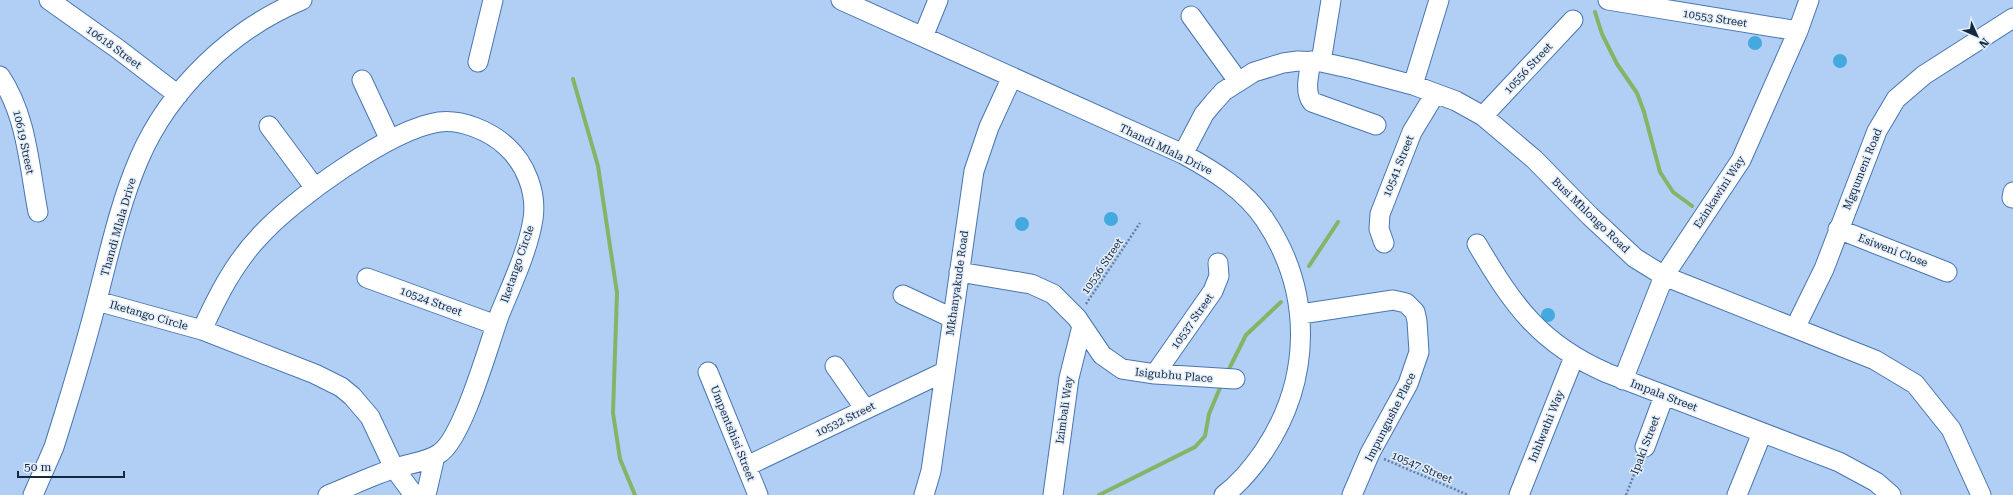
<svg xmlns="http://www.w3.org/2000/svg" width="2013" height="495" viewBox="0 0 2013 495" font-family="'Roboto Serif',serif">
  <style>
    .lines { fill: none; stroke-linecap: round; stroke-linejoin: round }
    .stream { stroke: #83b566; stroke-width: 4 }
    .building { fill: #43a9de }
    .minor-casing { stroke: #4876b0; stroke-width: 21 }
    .path { stroke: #67809f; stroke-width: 2.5; stroke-dasharray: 2 2; stroke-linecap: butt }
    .minor { stroke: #fff; stroke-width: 19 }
    .labels { text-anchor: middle; stroke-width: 3; stroke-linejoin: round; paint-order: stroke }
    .street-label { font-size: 11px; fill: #142840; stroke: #e4eefb }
  </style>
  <rect width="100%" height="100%" fill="#b1cff5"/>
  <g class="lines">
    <!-- stream -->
    <path class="stream" d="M 1595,12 L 1602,34 L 1617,64 L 1637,93 L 1644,112 L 1660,172 L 1673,192 L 1692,206
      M 573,79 L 598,166 L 617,293 L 613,413 L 620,459 L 635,495
      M 1309,266 L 1338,222
      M 1228,371 L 1246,335 L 1281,302
      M 1099,495 L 1195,447 L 1205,436 L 1209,414 L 1222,383"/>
  </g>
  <!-- building -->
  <path class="building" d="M1748 43a7 7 0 1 1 14 0a7 7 0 1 1-14 0Z
    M1833 61a7 7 0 1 1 14 0a7 7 0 1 1-14 0Z
    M1104 219a7 7 0 1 1 14 0a7 7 0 1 1-14 0Z
    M1015 224a7 7 0 1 1 14 0a7 7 0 1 1-14 0Z
    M1541 315a7 7 0 1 1 14 0a7 7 0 1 1-14 0Z"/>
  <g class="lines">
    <defs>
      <path id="minor" d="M 49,0 L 118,49 L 178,95
        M 841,0 L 1183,154 C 1214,171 1245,190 1265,220 C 1313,292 1312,379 1264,451 C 1253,467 1240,483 1224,495
        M 1608,0 L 1798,31
        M 1191,16 L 1238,81
        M 923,37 L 938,0
        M 1311,61 C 1309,75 1304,91 1312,102 L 1376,125
        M 478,62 L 493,0
        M 1321,62 L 1331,0
        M 0,76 C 27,116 29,166 38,212
        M 362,80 L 390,140
        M 1413,85 L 1439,0
        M 1483,116 L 1573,20
        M 269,126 L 315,188
        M 1183,154 L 1204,114 L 1214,102 L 1224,91 L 1254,72 L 1283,63 L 1298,61 L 1321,62 L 1353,69 L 1413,85 L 1456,101 L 1483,116 L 1534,159 L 1590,216 L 1635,258 L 1664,276 L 1875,360 L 1915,384 L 1951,429 L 1981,495
        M 2012,198 L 2013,192
        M 1838,229 L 1947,272
        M 1384,243 L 1379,229 L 1380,214 L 1412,132 L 1435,94
        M 1477,244 C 1513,305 1540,344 1607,373 L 1839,462 L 1876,482 L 1891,495
        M 959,272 L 1031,284 L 1053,294 L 1077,318 L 1102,355 L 1122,369 L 1155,374 L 1235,379
        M 367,278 L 496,325
        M 903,295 L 952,318
        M 97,301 L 202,330 L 315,374 L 341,387 L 352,396 L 370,417 L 394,468 L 414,495
        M 1301,314 L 1393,300 L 1406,303 L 1415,312 L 1417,321 L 1419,352 L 1408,384 L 1370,453 L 1352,495
        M 1795,328 L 1824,269 L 1877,131 L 1896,99 L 1924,75 L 2013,18
        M 202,330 C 217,297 234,263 260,236 C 293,199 391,129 439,122 C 461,119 490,131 506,146 C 526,164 537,193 533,219 C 528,251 511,286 499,316 C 488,347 463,437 440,453 C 428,462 410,463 396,468 C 373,475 351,486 328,495
        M 835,366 L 865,409
        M 708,372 L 758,495
        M 1155,374 L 1213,291 L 1219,276 L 1218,263
        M 1623,380 L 1664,276 L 1741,160 L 1798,31 L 1809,0
        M 1645,447 L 1664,396
        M 747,466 L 944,372
        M 33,495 L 54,447 L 64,415 C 76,376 88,336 98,296 C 110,250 120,203 139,159 C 169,89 232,29 302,0
        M 426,495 L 435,456
        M 924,495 L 931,471 L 974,171 L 989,127 L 1012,77
        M 1053,495 L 1069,378 L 1082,326
        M 1519,495 L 1574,357
        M 1737,495 L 1762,433"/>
    </defs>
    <!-- minor casing -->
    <use href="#minor" class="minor-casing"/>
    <!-- path -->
    <path class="path" d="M 1086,304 L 1140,223
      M 1384,459 L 1468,495
      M 1626,495 L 1639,462"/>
    <!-- minor -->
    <use href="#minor" class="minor"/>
  </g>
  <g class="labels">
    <!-- street labels -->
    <g class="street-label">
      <text transform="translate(1715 18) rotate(9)" y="4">10553 Street</text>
      <text transform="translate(114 47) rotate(36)" y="4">10618 Street</text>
      <text transform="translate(1528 68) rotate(-47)" y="4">10556 Street</text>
      <text transform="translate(24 142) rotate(78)" y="4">10619 Street</text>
      <text transform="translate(1166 149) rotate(26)" y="4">Thandi Mlala Drive</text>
      <text transform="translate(1398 166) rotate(-68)" y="4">10541 Street</text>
      <text transform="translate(1862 169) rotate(-68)" y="4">Mgqumeni Road</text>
      <text transform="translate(1719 192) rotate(-57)" y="4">Ezinkawini Way</text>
      <text transform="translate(1591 215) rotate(44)" y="4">Busi Mhlongo Road</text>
      <text transform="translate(118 227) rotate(-74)" y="4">Thandi Mlala Drive</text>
      <text transform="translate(1893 250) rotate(21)" y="4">Esiweni Close</text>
      <text transform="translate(517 264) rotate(-71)" y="4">Iketango Circle</text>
      <text transform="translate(1102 266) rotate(-56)" y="4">10536 Street</text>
      <text transform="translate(957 283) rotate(-82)" y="4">Mkhanyakude Road</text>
      <text transform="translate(431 301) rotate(20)" y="4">10524 Street</text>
      <text transform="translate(149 315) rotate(16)" y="4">Iketango Circle</text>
      <text transform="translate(1192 321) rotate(-55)" y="4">10537 Street</text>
      <text transform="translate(1174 375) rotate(5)" y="4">Isigubhu Place</text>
      <text transform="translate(1664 395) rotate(21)" y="4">Impala Street</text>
      <text transform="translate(1064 410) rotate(-82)" y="4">Izimbali Way</text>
      <text transform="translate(1390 417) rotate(-63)" y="4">Impungushe Place</text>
      <text transform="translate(845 419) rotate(-26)" y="4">10532 Street</text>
      <text transform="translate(1546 426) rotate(-68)" y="4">Inhlwathi Way</text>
      <text transform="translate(733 433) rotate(68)" y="4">Umpentshisi Street</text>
      <text transform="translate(1645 445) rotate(-69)" y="4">Ipaki Street</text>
      <text transform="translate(1422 467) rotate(23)" y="4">10547 Street</text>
    </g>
  </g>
  <!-- north arrow -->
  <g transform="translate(1977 36) rotate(135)" stroke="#e4eefb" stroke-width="3" paint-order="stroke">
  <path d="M0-3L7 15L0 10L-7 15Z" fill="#142840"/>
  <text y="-6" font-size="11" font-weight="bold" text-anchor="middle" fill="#142840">N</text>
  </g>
  <!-- scale -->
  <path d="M18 471v6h106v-6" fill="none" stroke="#142840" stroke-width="2"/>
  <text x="24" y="471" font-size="12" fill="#142840" stroke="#e4eefb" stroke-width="3" paint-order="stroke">50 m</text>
</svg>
